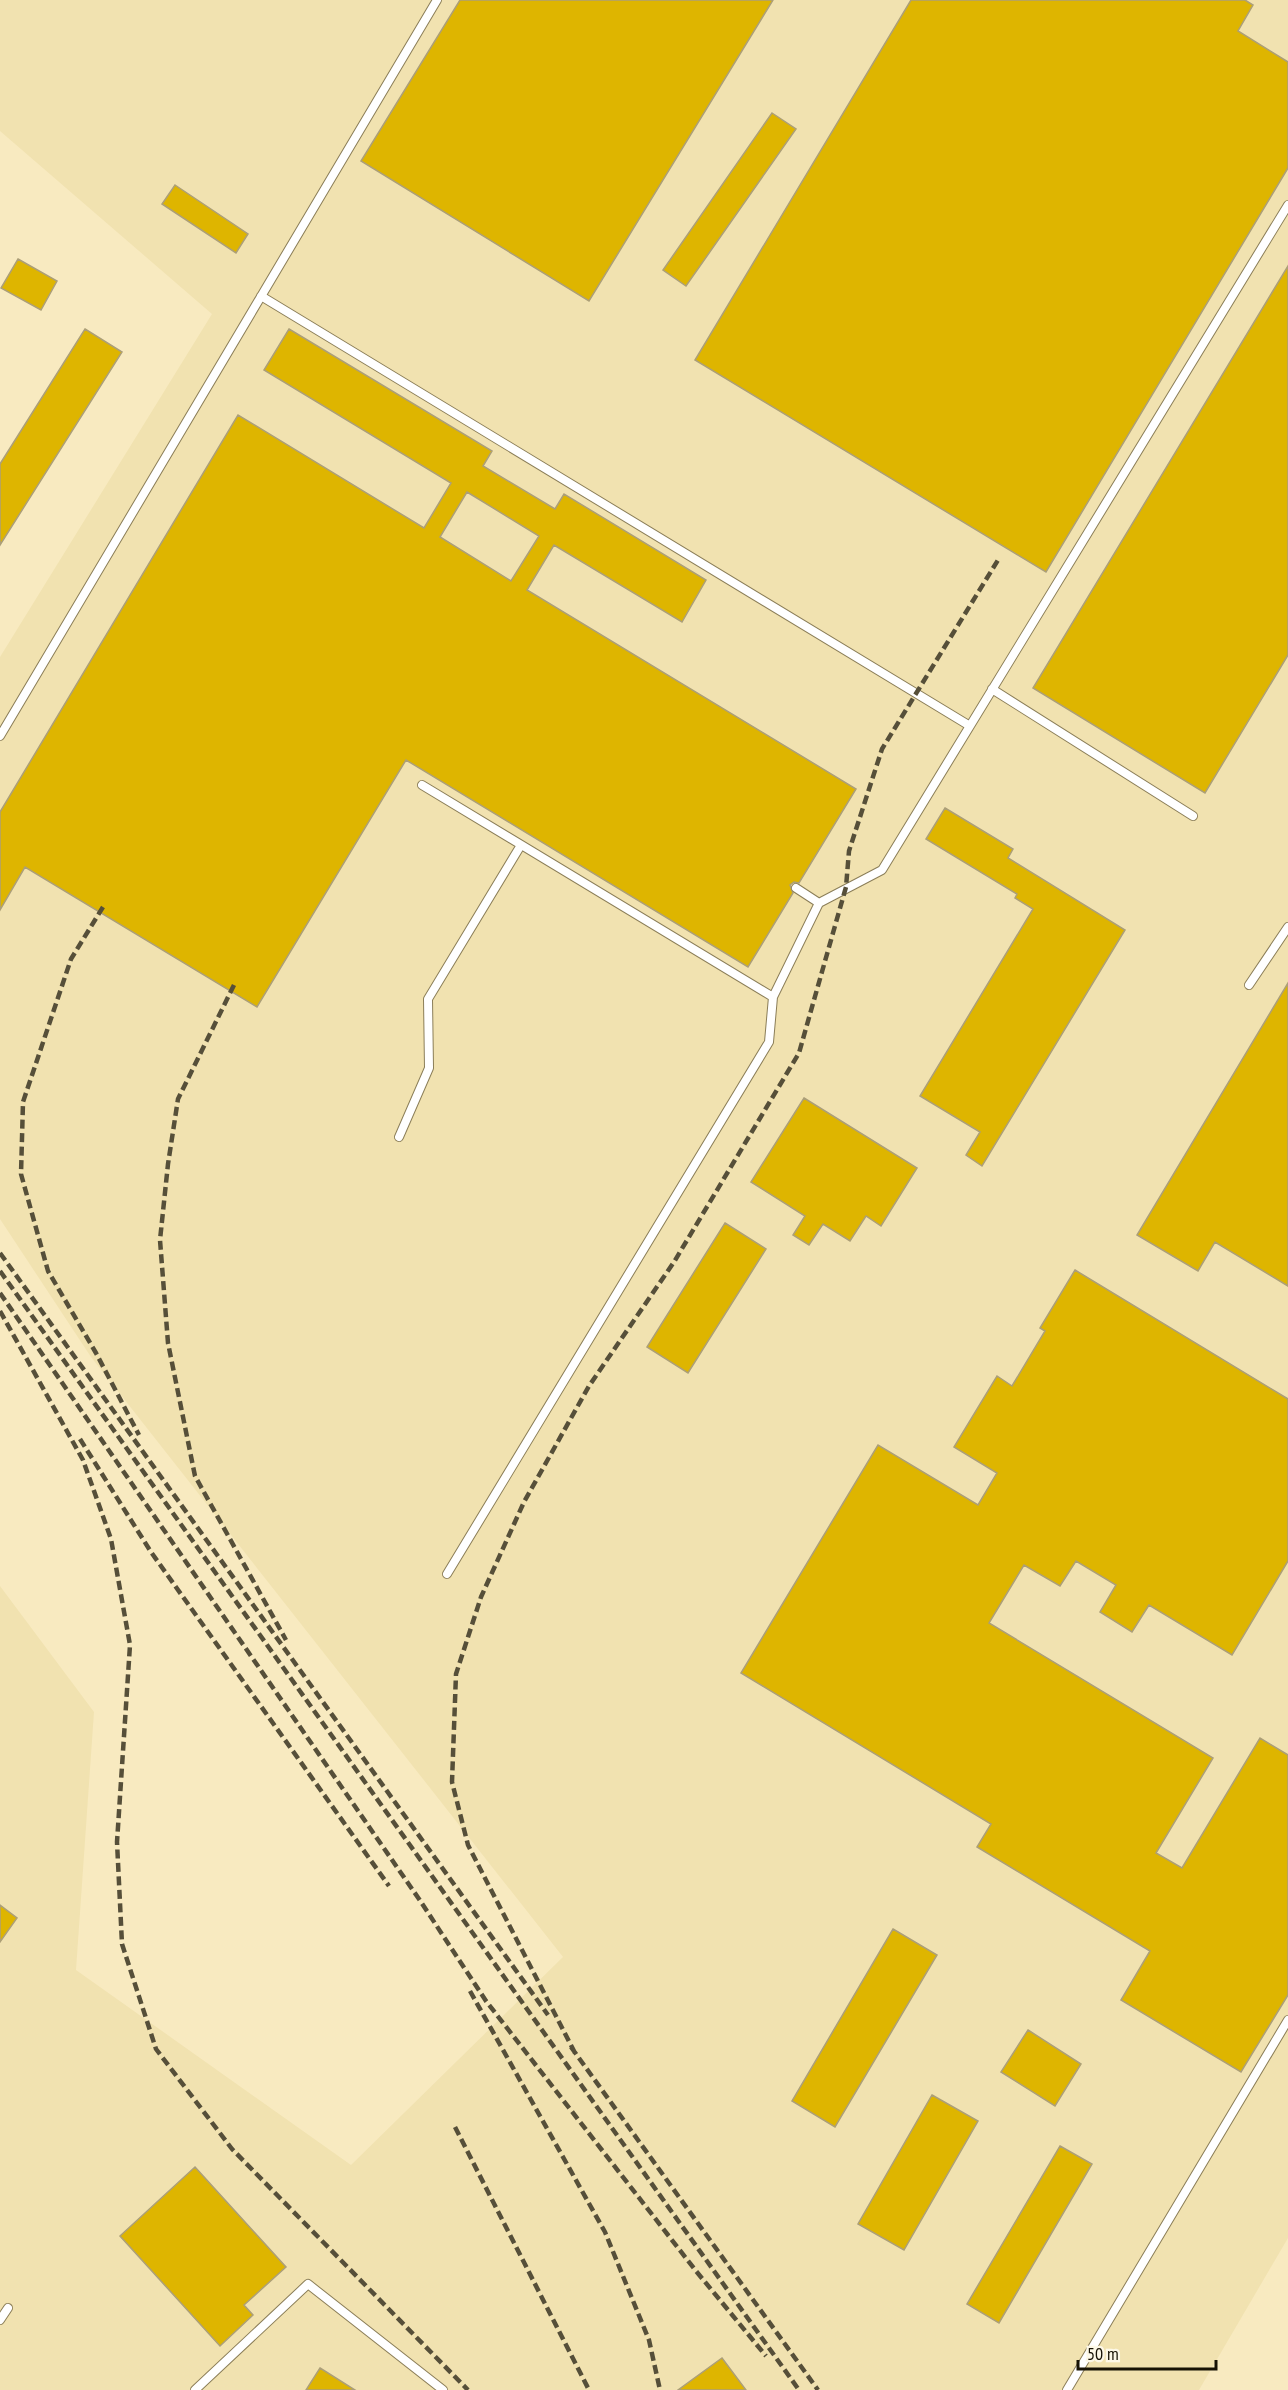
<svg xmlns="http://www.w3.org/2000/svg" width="1288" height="2390" viewBox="0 0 1288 2390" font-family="'PT Sans Narrow',sans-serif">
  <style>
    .built { fill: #f1e2b0 }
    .building { fill: #deb500; stroke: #ac9f78; stroke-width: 1.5; fill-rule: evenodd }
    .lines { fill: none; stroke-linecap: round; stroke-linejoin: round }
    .lane-casing { stroke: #8b7e58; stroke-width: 10 }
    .lane { stroke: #fff; stroke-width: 8 }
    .rail { stroke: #564f39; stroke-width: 4.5; stroke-dasharray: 9 4.5; stroke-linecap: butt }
  </style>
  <rect width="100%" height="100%" fill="#f8eac0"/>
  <!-- built -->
  <path class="built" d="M 0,0 L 1288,0 L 1288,2238 L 1199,2390 L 0,2390 L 0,1586 L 94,1712 L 76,1970 L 351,2165 L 563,1957 L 91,1357 L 0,1219 L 0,657 L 212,314 L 0,131 Z"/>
  <!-- building -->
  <path class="building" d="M 460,0 L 773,0 L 589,301 L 361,161 Z
    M 911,0 L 1245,0 L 1253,5 L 1238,31 L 1288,62 L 1288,168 L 1046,572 L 695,360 Z
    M 772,113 L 796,129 L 686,286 L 663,270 Z
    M 175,185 L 248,234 L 236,253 L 162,204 Z
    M 18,259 L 57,281 L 41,310 L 1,288 Z
    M 1288,266 L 1288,655 L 1205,793 L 1033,688 Z
    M 85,329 L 122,352 L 0,545 L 0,464 Z
    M 289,329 L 492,451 L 483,466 L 555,509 L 564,494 L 706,580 L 682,622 L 554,545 L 527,590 L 856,789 L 799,883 L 794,882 L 790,885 L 793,893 L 748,967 L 406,760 L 257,1007 L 25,867 L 0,910 L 0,812 L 238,415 L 424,528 L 451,483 L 264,370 ZM 467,492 L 539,536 L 511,581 L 440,537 Z
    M 945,808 L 1013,849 L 1008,858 L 1125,930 L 982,1166 L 966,1155 L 980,1132 L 920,1096 L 1033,909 L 1015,898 L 1017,894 L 926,839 Z
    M 1288,983 L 1288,1286 L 1215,1242 L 1198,1271 L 1137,1235 Z
    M 804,1098 L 917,1168 L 881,1226 L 866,1216 L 850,1241 L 823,1224 L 809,1245 L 793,1235 L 805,1216 L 751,1182 Z
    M 725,1223 L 766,1249 L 688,1373 L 647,1347 Z
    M 1075,1270 L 1288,1399 L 1288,1561 L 1232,1655 L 1149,1605 L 1132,1632 L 1100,1612 L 1116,1585 L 1076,1561 L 1060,1586 L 1024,1565 L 989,1623 L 1213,1758 L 1156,1853 L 1182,1868 L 1260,1738 L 1288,1755 L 1288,1995 L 1241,2072 L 1121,2000 L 1150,1951 L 977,1847 L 991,1824 L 741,1673 L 878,1445 L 978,1505 L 997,1473 L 954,1447 L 997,1376 L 1012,1386 L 1045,1331 L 1040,1328 Z
    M 0,1905 L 17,1918 L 0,1942 Z
    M 893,1929 L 937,1955 L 835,2127 L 792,2101 Z
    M 1028,2030 L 1081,2064 L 1055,2106 L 1001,2072 Z
    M 932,2095 L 978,2121 L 904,2250 L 858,2224 Z
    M 1060,2146 L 1092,2164 L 999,2323 L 967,2304 Z
    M 195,2167 L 286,2267 L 244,2305 L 253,2315 L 220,2346 L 120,2236 Z
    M 722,2358 L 746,2390 L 678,2390 Z
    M 320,2368 L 355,2390 L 306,2390 Z"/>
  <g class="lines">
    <defs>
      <path id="lane" d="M 261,296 L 970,726
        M 992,689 L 1193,816
        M 0,736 L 437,0
        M 422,785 L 773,997 L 819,903 L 882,870 L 1288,205
        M 796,888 L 819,903
        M 1249,985 L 1288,927
        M 399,1137 L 429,1068 L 428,999 L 521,845
        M 447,1574 L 769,1042 L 773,997
        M 0,2320 L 8,2308
        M 195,2390 L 308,2284 L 443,2390
        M 1067,2390 L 1288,2020"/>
    </defs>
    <!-- lane casing -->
    <use href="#lane" class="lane-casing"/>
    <!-- lane -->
    <use href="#lane" class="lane"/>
    <!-- rail -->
    <path class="rail" d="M 103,907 L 71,959 L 23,1102 L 21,1174 L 48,1271 L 96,1353 L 139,1435
      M 234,985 L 178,1099 L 168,1164 L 160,1240 L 168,1343 L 195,1476 L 286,1640
      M 0,1253 L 548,2015
      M 0,1271 L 799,2390
      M 0,1293 L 419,1899 L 486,2001 L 696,2271 L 766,2356
      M 0,1311 L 83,1460 L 111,1539 L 130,1645 L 117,1842 L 122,1944 L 156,2049 L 232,2149 L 468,2390
      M 80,1439 L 151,1552 L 389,1886
      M 470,1991 L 605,2232 L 649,2340 L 660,2390
      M 571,2047 L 818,2390
      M 575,2053 L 468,1845 L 452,1782 L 456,1674 L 481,1597 L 524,1502 L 589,1386 L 674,1262 L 799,1053 L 846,887 L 849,851 L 882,749 L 998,560
      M 455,2127 L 589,2390"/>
  </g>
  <!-- scale -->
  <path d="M1078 2360v9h138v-9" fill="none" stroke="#171204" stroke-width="3"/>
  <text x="1087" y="2360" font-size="18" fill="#171204" stroke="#fdf8e7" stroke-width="4.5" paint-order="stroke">50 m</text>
</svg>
